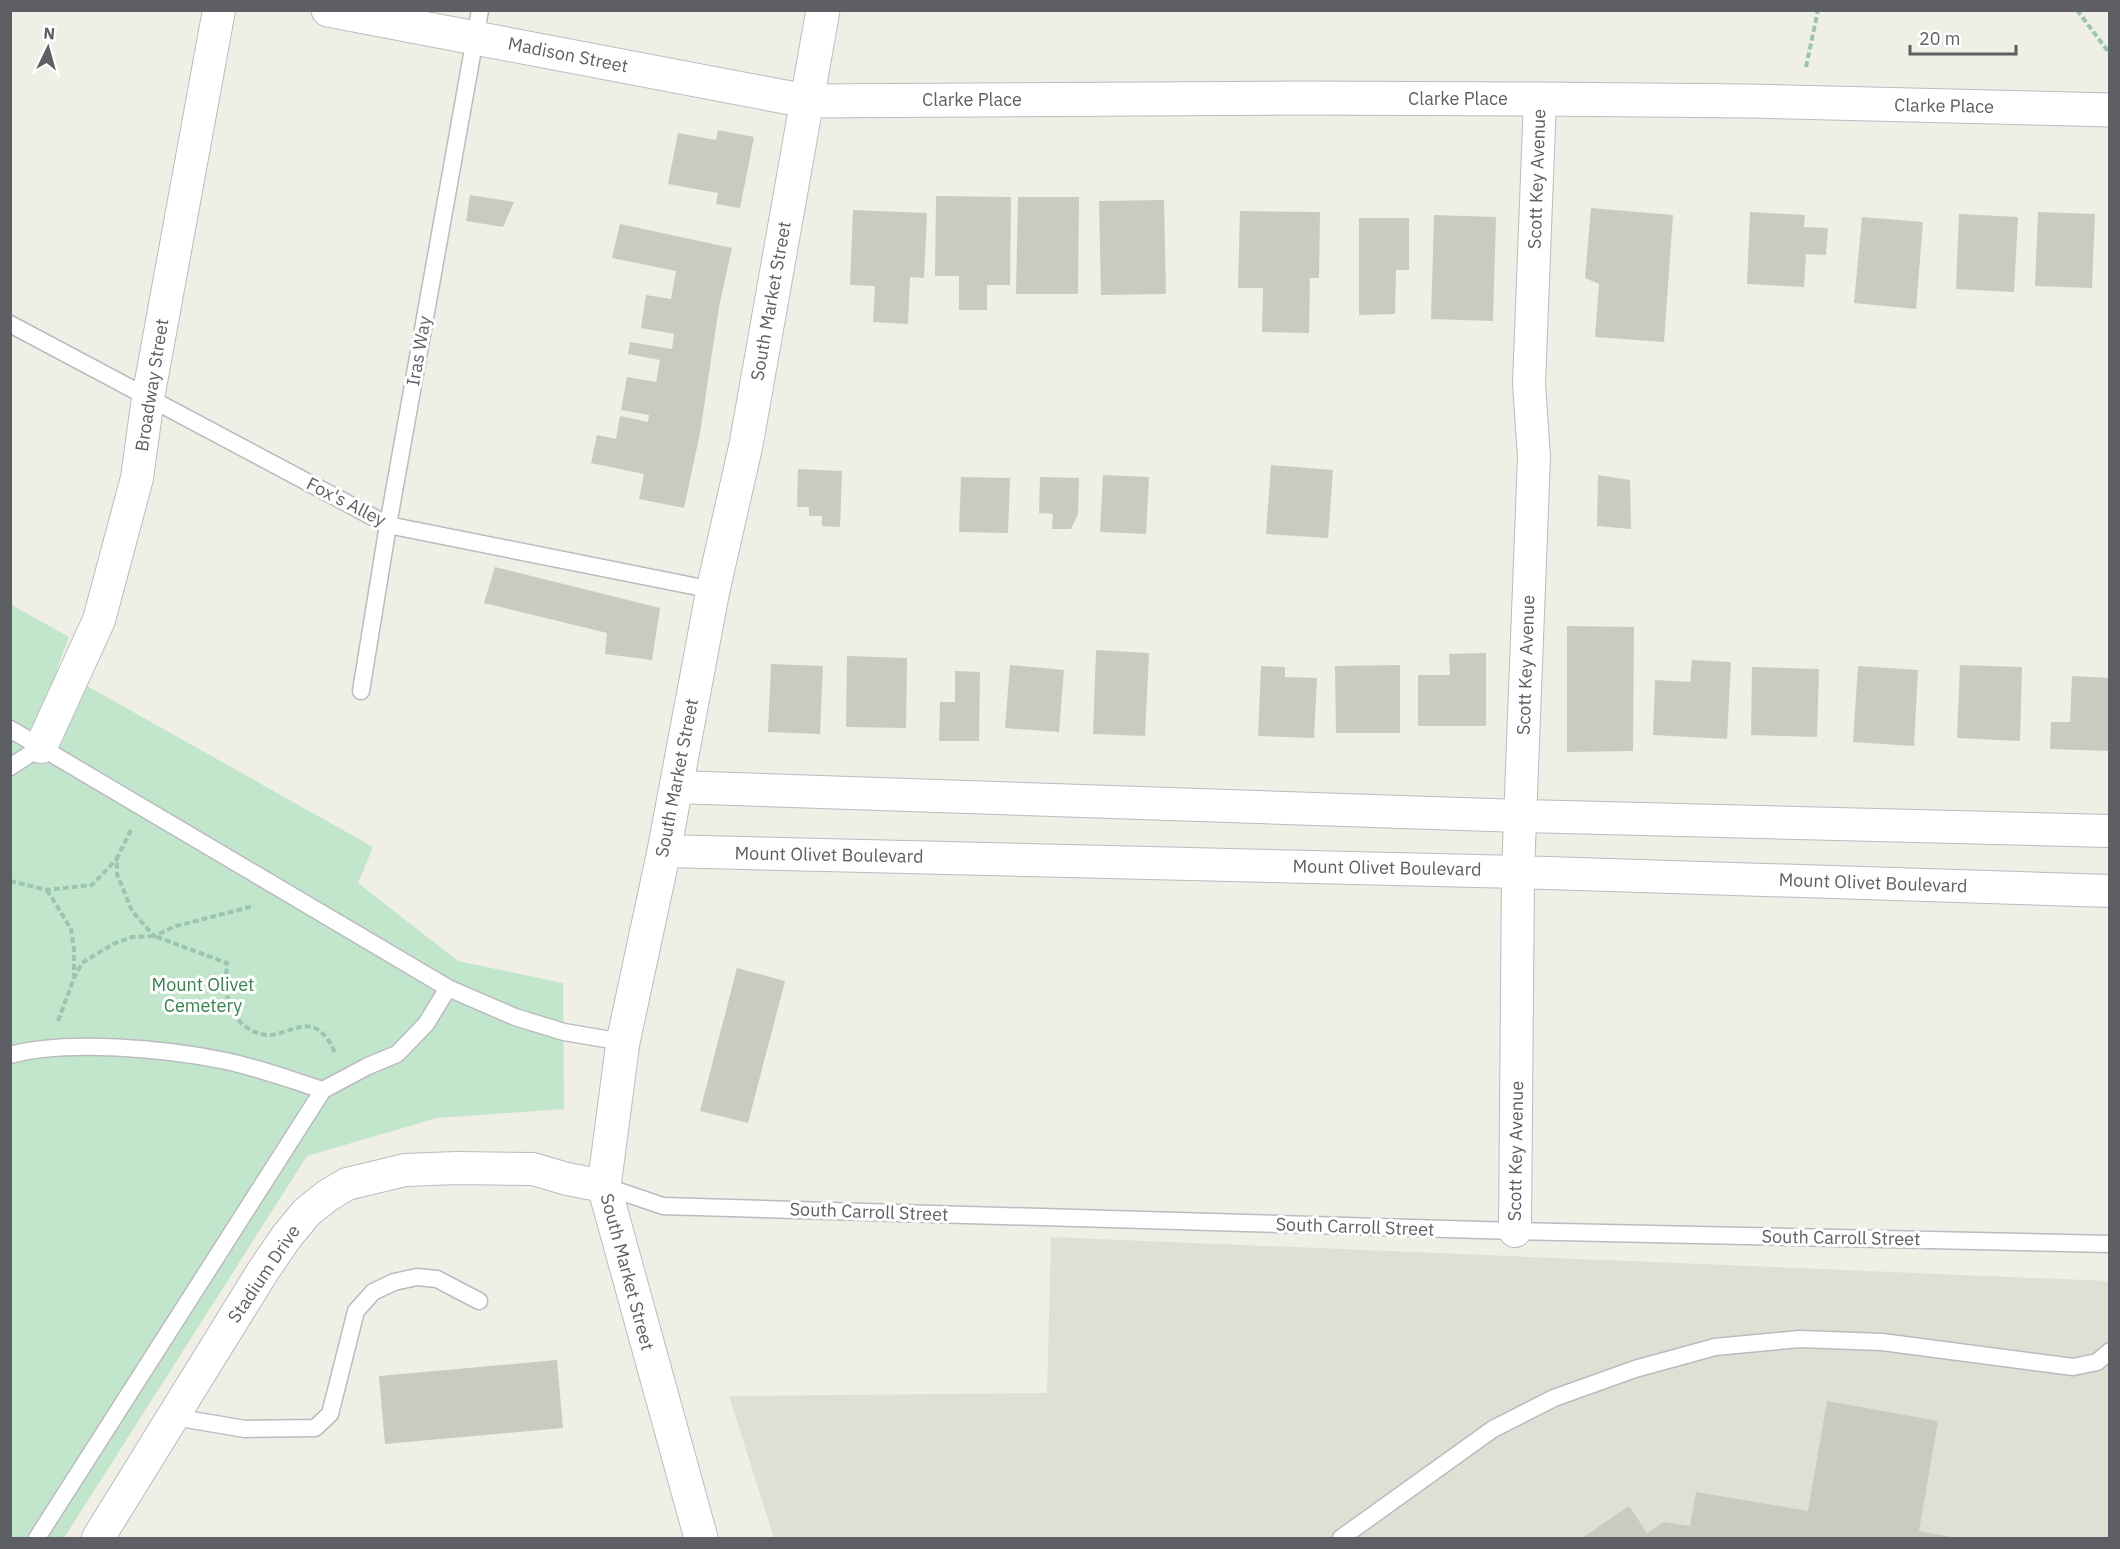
<svg xmlns="http://www.w3.org/2000/svg" width="2120" height="1549" viewBox="0 0 2120 1549" font-family="'IBM Plex Sans',sans-serif">
  <style>
    .education { fill: #dfdfd3 }
    .green { fill: #c2e6cb }
    .building { fill: #cacac1 }
    .lines { fill: none; stroke-linecap: round; stroke-linejoin: round }
    .lane-casing { stroke: #babbc1; stroke-width: 19 }
    .street-casing { stroke: #babbc1; stroke-width: 34 }
    .secondary-casing { stroke: #bbbcc3; stroke-width: 35 }
    .path { stroke: #9ac5b1; stroke-width: 4; stroke-dasharray: 6 3; stroke-linecap: butt }
    .lane { stroke: #fff; stroke-width: 16 }
    .street { stroke: #fff; stroke-width: 32 }
    .secondary { stroke: #fff; stroke-width: 33 }
    .labels { text-anchor: middle; stroke-width: 6; stroke-linejoin: round; paint-order: stroke }
    .street-label { font-size: 18px; fill: #5d5f65; stroke: #fff }
    .park-label { font-size: 18px; fill: #36834c; stroke: #fff }
  </style>
  <rect width="100%" height="100%" fill="#efefe5"/>
  <!-- education -->
  <path class="education" d="M 1051,1237 L 2109,1281 L 2109,1538 L 774,1538 L 729,1396 L 1047,1393 Z"/>
  <!-- green -->
  <path class="green" d="M 10,604 L 69,637 L 57,669 L 373,847 L 358,883 L 458,961 L 563,983 L 564,1109 L 437,1118 L 307,1156 L 64,1538 L 11,1538 Z"/>
  <!-- building -->
  <path class="building" d="M 718,130 L 754,137 L 740,208 L 716,204 L 718,193 L 668,184 L 678,133 L 716,140 Z
    M 470,195 L 514,202 L 503,227 L 466,221 Z
    M 936,196 L 1011,197 L 1010,285 L 987,285 L 987,310 L 959,310 L 959,276 L 935,276 Z
    M 1018,197 L 1079,197 L 1078,294 L 1016,294 Z
    M 1164,200 L 1166,294 L 1101,295 L 1099,201 Z
    M 1591,208 L 1673,215 L 1664,342 L 1595,337 L 1599,284 L 1585,278 Z
    M 853,210 L 927,213 L 924,278 L 910,277 L 908,324 L 873,322 L 875,286 L 850,285 Z
    M 1240,211 L 1320,212 L 1319,278 L 1310,278 L 1309,333 L 1262,332 L 1263,288 L 1238,288 Z
    M 1750,212 L 1805,215 L 1804,227 L 1828,228 L 1826,255 L 1806,254 L 1804,287 L 1747,284 Z
    M 2038,212 L 2095,214 L 2092,288 L 2035,286 Z
    M 1959,214 L 2018,217 L 2014,292 L 1956,289 Z
    M 1434,215 L 1496,217 L 1493,321 L 1431,319 Z
    M 1862,217 L 1923,222 L 1916,309 L 1854,303 Z
    M 1359,218 L 1409,218 L 1409,270 L 1396,270 L 1395,314 L 1359,315 Z
    M 620,224 L 732,248 L 719,307 L 700,433 L 684,508 L 639,499 L 644,474 L 591,463 L 597,435 L 616,439 L 620,416 L 648,422 L 649,415 L 621,410 L 627,377 L 656,382 L 660,360 L 628,354 L 630,342 L 672,349 L 674,334 L 641,328 L 646,295 L 671,299 L 676,271 L 612,258 Z
    M 1271,465 L 1333,470 L 1328,538 L 1266,534 Z
    M 798,469 L 842,471 L 840,527 L 822,526 L 822,516 L 809,516 L 809,507 L 797,507 Z
    M 1103,475 L 1149,477 L 1146,534 L 1100,532 Z
    M 1598,475 L 1630,480 L 1631,529 L 1597,526 Z
    M 961,477 L 1010,478 L 1008,533 L 959,532 Z
    M 1040,477 L 1079,478 L 1078,514 L 1071,529 L 1052,529 L 1053,514 L 1039,513 Z
    M 495,567 L 660,608 L 652,660 L 605,654 L 607,633 L 484,603 Z
    M 1567,626 L 1634,627 L 1633,751 L 1567,752 Z
    M 1096,650 L 1149,653 L 1145,736 L 1093,734 Z
    M 1486,653 L 1486,726 L 1418,726 L 1418,675 L 1450,675 L 1449,654 Z
    M 847,656 L 907,658 L 906,728 L 846,727 Z
    M 1692,660 L 1731,662 L 1727,739 L 1653,735 L 1655,680 L 1690,682 Z
    M 771,664 L 823,666 L 820,734 L 768,732 Z
    M 1010,665 L 1064,670 L 1059,732 L 1005,728 Z
    M 1400,665 L 1400,733 L 1336,733 L 1335,666 Z
    M 1960,665 L 2022,667 L 2020,741 L 1957,738 Z
    M 1261,666 L 1285,667 L 1285,677 L 1317,678 L 1314,738 L 1258,736 Z
    M 1858,666 L 1918,670 L 1914,746 L 1853,742 Z
    M 1752,667 L 1819,669 L 1817,737 L 1751,735 Z
    M 955,671 L 980,672 L 979,741 L 939,741 L 940,702 L 955,702 Z
    M 2072,676 L 2110,678 L 2110,751 L 2050,749 L 2051,722 L 2070,722 Z
    M 737,968 L 785,981 L 748,1123 L 700,1111 Z
    M 557,1360 L 563,1428 L 385,1444 L 379,1376 Z
    M 1827,1401 L 1938,1421 L 1919,1531 L 1957,1538 L 1582,1538 L 1629,1506 L 1647,1533 L 1664,1522 L 1690,1526 L 1696,1492 L 1808,1511 Z"/>
  <g class="lines">
    <defs>
      <path id="lane" d="M 10,324 L 388,525 L 713,590
        M 361,691 L 388,525 L 480,10
        M 10,729 L 448,988 L 515,1017 L 564,1032 L 623,1042
        M 10,767 L 41,747
        M 10,1055 C 67,1039 168,1049 226,1061 C 259,1068 291,1080 323,1090
        M 604,1186 L 663,1206 L 1515,1231 L 2110,1244
        M 174,1417 L 245,1429 L 315,1428 L 330,1414 L 356,1311 L 373,1292 L 394,1282 L 417,1277 L 437,1279 L 479,1301
        M 37,1538 L 323,1090 L 368,1066 L 397,1054 L 426,1024 L 448,988
        M 1341,1538 L 1493,1429 L 1554,1398 L 1635,1369 L 1715,1347 L 1800,1339 L 1882,1342 L 2073,1367 L 2097,1362 L 2110,1351"/>
      <path id="street" d="M 41,747 L 99,620 L 137,478 L 148,398 L 219,10
        M 676,787 L 1520,816 L 2110,831
        M 664,851 L 1518,872 L 2110,891
        M 1515,1231 L 1518,872 L 1534,457 L 1529,384 L 1540,99
        M 98,1538 L 263,1271 L 287,1236 L 307,1212 L 327,1196 L 347,1184 L 405,1170 L 457,1168 L 533,1169 L 567,1179 L 604,1186"/>
      <path id="secondary" d="M 328,10 L 806,101 L 1300,98 L 1540,99 L 1750,101 L 2110,110
        M 701,1538 L 604,1186 L 623,1042 L 664,851 L 713,590 L 746,445 L 823,10"/>
    </defs>
    <!-- lane casing -->
    <use href="#lane" class="lane-casing"/>
    <!-- street casing -->
    <use href="#street" class="street-casing"/>
    <!-- secondary casing -->
    <use href="#secondary" class="secondary-casing"/>
    <!-- path -->
    <path class="path" d="M 2077,10 L 2110,54
      M 1806,67 L 1818,10
      M 131,830 L 117,858 L 117,874 L 132,911 L 154,936 L 176,926 L 254,906
      M 10,881 L 47,890 L 92,885 L 117,859
      M 47,890 L 71,929 L 74,950 L 74,976
      M 58,1021 L 74,978 L 82,963 L 113,944 L 132,937 L 154,936 L 227,963 C 225,986 225,1011 245,1026 C 253,1032 260,1035 270,1035 C 285,1034 301,1022 315,1028 C 325,1033 331,1043 335,1053"/>
    <!-- lane -->
    <use href="#lane" class="lane"/>
    <!-- street -->
    <use href="#street" class="street"/>
    <!-- secondary -->
    <use href="#secondary" class="secondary"/>
  </g>
  <g class="labels">
    <!-- street labels -->
    <g class="street-label">
      <text transform="translate(568 55) rotate(11)" y="6">Madison Street</text>
      <text x="1458" y="105">Clarke Place</text>
      <text x="972" y="106">Clarke Place</text>
      <text transform="translate(1944 106) rotate(1)" y="6">Clarke Place</text>
      <text transform="translate(1537 179) rotate(-88)" y="6">Scott Key Avenue</text>
      <text transform="translate(771 301) rotate(-80)" y="6">South Market Street</text>
      <text transform="translate(419 351) rotate(-80)" y="6">Iras Way</text>
      <text transform="translate(152 385) rotate(-81)" y="6">Broadway Street</text>
      <text transform="translate(346 502) rotate(27)" y="6">Fox's Alley</text>
      <text transform="translate(1526 665) rotate(-88)" y="6">Scott Key Avenue</text>
      <text transform="translate(677 778) rotate(-79)" y="6">South Market Street</text>
      <text transform="translate(829 855) rotate(1)" y="6">Mount Olivet Boulevard</text>
      <text transform="translate(1387 868) rotate(1)" y="6">Mount Olivet Boulevard</text>
      <text transform="translate(1873 883) rotate(2)" y="6">Mount Olivet Boulevard</text>
      <text transform="translate(1516 1151) rotate(-89)" y="6">Scott Key Avenue</text>
      <text transform="translate(869 1212) rotate(2)" y="6">South Carroll Street</text>
      <text transform="translate(1355 1227) rotate(2)" y="6">South Carroll Street</text>
      <text transform="translate(1841 1238) rotate(1)" y="6">South Carroll Street</text>
      <text transform="translate(627 1272) rotate(75)" y="6">South Market Street</text>
      <text transform="translate(264 1274) rotate(-56)" y="6">Stadium Drive</text>
    </g>
    <!-- park labels -->
    <g class="park-label">
      <text x="203" y="991">Mount Olivet<tspan x="203" dy="21">Cemetery</tspan></text>
    </g>
  </g>
  <!-- border -->
  <rect width="2120" height="1549" fill="none" stroke="#5d5f65" stroke-width="24"/>
  <!-- north arrow -->
  <g transform="translate(48 48) rotate(5)" stroke="#ffffff" stroke-width="4.5" paint-order="stroke">
  <path d="M0-4.5L10 22L0 15L-10 22Z" fill="#5d5f65"/>
  <text y="-9" font-size="16" font-weight="bold" text-anchor="middle" fill="#5d5f65">N</text>
  </g>
  <!-- scale -->
  <path d="M1910 45v9h106v-9" fill="none" stroke="#5d5f65" stroke-width="3"/>
  <text x="1919" y="45" font-size="18" fill="#5d5f65" stroke="#ffffff" stroke-width="4.5" paint-order="stroke">20 m</text>
</svg>
